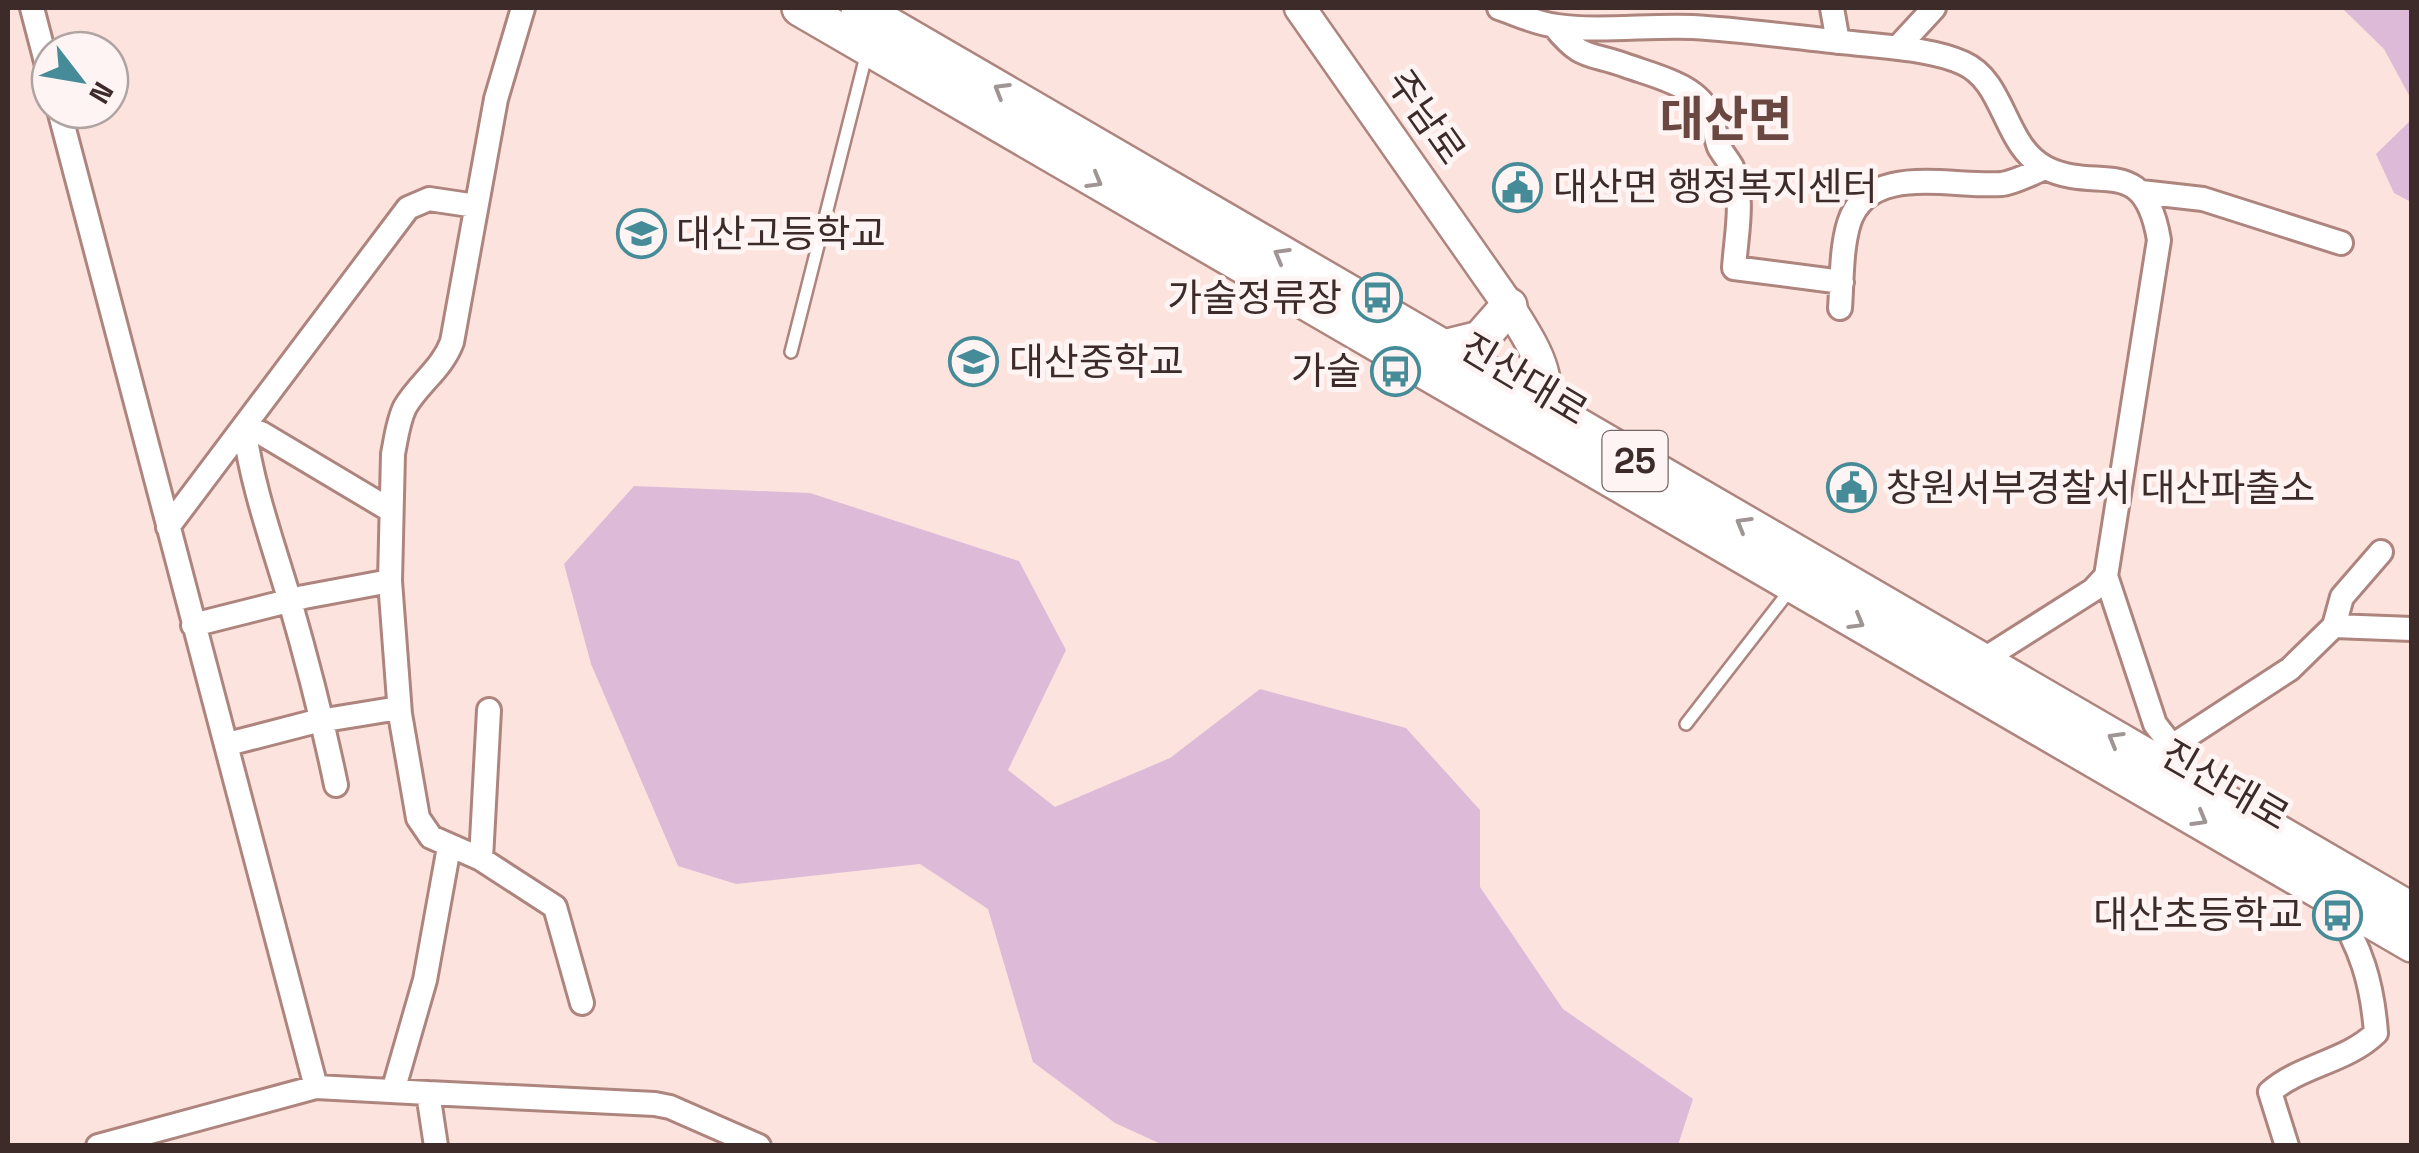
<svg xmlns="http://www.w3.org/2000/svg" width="2419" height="1153" viewBox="0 0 2419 1153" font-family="'Space Grotesk','Noto Sans KR',sans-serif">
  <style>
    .green { fill: #ddbbd8 }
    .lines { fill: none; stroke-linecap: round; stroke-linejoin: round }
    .lane-casing { stroke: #ad857e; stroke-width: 16 }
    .street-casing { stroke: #ad857e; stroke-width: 28 }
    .secondary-casing { stroke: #ad857e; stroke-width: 35 }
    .primary-casing { stroke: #ad857e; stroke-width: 40 }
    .lane { stroke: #fff; stroke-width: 11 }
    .street { stroke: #fff; stroke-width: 22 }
    .secondary { stroke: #fff; stroke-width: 30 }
    .primary { stroke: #fff; stroke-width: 35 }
    .oneway { stroke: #9e9594 }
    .labels { text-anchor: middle; stroke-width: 10; stroke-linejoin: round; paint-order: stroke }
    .shield { fill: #fdf4f3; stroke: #766765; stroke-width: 2.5 }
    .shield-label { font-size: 35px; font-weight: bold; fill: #3c2b28 }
    .street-label { font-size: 38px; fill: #3c2b28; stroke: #fdf4f3 }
    .poi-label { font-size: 38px; fill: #3c2b28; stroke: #fdf4f3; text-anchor: start }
    .district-label { font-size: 48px; font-weight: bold; fill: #6b4741; stroke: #fdf4f3 }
  </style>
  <rect width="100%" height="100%" fill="#fde3de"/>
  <!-- green -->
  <path class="green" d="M 2342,8 L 2411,8 L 2411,99 L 2384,49 Z
    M 2411,120 L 2411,202 L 2394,193 L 2376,154 Z
    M 634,486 L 810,493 L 1019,561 L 1066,650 L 1008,770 L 1055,807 L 1170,758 L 1260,689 L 1406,728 L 1480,810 L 1480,887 L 1563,1009 L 1693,1099 L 1678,1145 L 1163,1145 L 1115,1123 L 1033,1062 L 988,909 L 920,864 L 736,884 L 678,866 L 591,664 L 564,564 Z"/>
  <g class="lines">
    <defs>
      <path id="lane" d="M 791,352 L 867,52
        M 1686,724 L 1790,590"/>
      <path id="street" d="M 32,8 L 50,77
        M 523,8 L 496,99 L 452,342 C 442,369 419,383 405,407 C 398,421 396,439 393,454 L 390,581 L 400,714 L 418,818 L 431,837 L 481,859 L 555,907 L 582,1003
        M 1499,8 C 1517,14 1537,24 1557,26 C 1599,32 1649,25 1693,27 C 1746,30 1799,38 1852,43 C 1885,47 1933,49 1963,63 C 2006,82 2003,146 2046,168 C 2098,194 2144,151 2159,240 L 2106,576 L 2155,724 L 2172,746
        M 1832,8 L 1838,42
        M 1554,26 C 1582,61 1589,52 1627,66 C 1655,76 1699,85 1711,117 C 1715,126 1715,137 1719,147 C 1723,154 1728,160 1732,167 C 1745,197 1736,236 1734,268 L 1842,282
        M 1897,48 L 1934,8
        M 59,110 L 316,1087
        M 2141,192 L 2203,199 L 2341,243
        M 1840,308 C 1842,282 1841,249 1849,223 C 1868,162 1953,188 2002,184 C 2016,182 2032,173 2045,168
        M 168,527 L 408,208 L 429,199 L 476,206
        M 193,625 L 304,597 L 390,581
        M 2334,626 L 2342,597 L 2381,552
        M 1981,661 L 2093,590 L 2106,576
        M 228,744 L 313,722 L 399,708
        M 2164,759 L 2172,746 L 2290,669 L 2334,626 L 2412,629
        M 336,785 C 323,722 307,660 289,598 C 272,541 252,486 244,427 L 261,433 L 390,510
        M 481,859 L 489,710
        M 393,1091 L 425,980 L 449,847
        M 428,1093 L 655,1104 L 670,1107 L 759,1146
        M 98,1146 L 316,1087 L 428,1093 L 436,1146
        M 2287,1146 L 2270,1092 C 2301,1065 2346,1062 2376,1033 C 2372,981 2361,948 2334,904"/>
      <path id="secondary" d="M 1300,8 L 1509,306 C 1530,342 1561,381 1536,422"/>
      <path id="primary" d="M 800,8 L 2412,944
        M 859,8 L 2412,911
        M 1444,348 L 1480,339 L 1509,306"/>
    </defs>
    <!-- lane casing -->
    <use href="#lane" class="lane-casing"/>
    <!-- street casing -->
    <use href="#street" class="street-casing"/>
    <!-- secondary casing -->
    <use href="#secondary" class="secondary-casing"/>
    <!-- primary casing -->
    <use href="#primary" class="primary-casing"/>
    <!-- lane -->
    <use href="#lane" class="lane"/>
    <!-- street -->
    <use href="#street" class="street"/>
    <!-- secondary -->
    <use href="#secondary" class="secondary"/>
    <!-- primary -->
    <use href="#primary" class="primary"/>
  </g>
  <!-- one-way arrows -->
  <defs><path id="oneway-chevron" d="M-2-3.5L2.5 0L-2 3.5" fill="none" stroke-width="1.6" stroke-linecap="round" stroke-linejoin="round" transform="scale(2.5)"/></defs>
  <g class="oneway">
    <use href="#oneway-chevron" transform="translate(1001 90) rotate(-149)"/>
    <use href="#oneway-chevron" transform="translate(1095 181) rotate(30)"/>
    <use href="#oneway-chevron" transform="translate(1281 255) rotate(-150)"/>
    <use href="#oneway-chevron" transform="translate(1743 524) rotate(-150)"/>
    <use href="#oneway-chevron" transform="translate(1857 622) rotate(30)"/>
    <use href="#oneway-chevron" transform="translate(2115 739) rotate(-150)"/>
    <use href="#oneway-chevron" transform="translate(2200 819) rotate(30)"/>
  </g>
  <!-- icons -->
  <defs>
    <symbol id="civic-ring" viewBox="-11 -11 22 22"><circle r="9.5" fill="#fdf4f3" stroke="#468c98" stroke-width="1.5"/><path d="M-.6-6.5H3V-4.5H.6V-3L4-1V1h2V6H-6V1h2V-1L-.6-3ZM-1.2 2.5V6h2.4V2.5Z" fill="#468c98"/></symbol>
    <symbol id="school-ring" viewBox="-11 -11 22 22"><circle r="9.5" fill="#fdf4f3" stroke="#468c98" stroke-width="1.5"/><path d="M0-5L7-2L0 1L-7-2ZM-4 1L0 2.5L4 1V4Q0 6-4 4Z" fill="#468c98"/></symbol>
    <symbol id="bus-ring" viewBox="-11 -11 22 22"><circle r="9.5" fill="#fdf4f3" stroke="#468c98" stroke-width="1.5"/><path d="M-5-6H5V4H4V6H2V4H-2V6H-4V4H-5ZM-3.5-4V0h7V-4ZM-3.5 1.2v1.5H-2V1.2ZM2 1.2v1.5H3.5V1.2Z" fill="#468c98"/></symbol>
  </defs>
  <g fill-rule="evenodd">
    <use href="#civic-ring" x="1490" y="160" width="55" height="55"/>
    <use href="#school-ring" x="614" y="206" width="55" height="55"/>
    <use href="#bus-ring" x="1350" y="270" width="55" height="55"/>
    <use href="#school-ring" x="946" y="334" width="55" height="55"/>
    <use href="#bus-ring" x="1368" y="344" width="55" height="55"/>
    <use href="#civic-ring" x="1824" y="460" width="55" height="55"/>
    <use href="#bus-ring" x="2310" y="888" width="55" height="55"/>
  </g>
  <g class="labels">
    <!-- shield labels -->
    <rect class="shield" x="1602.5" y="431" width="65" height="60" rx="8"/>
    <g class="shield-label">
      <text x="1635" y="473">25</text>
    </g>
    <!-- street labels -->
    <g class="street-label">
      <text transform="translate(1426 117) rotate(55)" y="13">주남로</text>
      <text transform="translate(1524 379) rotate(31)" y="13">진산대로</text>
      <text transform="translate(2225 785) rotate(30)" y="13">진산대로</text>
    </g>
    <!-- poi labels -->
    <g class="poi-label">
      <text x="1553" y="200">대산면 행정복지센터</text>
      <text x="676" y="247">대산고등학교</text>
      <text x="1342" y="311" text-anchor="end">가술정류장</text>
      <text x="1009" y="375">대산중학교</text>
      <text x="1361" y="384" text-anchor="end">가술</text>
      <text x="1886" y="501">창원서부경찰서 대산파출소</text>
      <text x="2303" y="928" text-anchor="end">대산초등학교</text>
    </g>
    <!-- district labels -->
    <g class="district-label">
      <text x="1726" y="136">대산면</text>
    </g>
  </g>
  <!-- border -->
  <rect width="2419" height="1153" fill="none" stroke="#3c2b28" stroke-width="20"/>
  <!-- north arrow -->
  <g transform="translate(80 80) rotate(121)"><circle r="48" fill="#fdf4f3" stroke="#b0a4a2" stroke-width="2.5"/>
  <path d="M0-8L18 38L0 25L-18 38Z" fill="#468c98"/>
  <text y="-15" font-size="28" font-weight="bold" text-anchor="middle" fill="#3c2b28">N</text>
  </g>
</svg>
